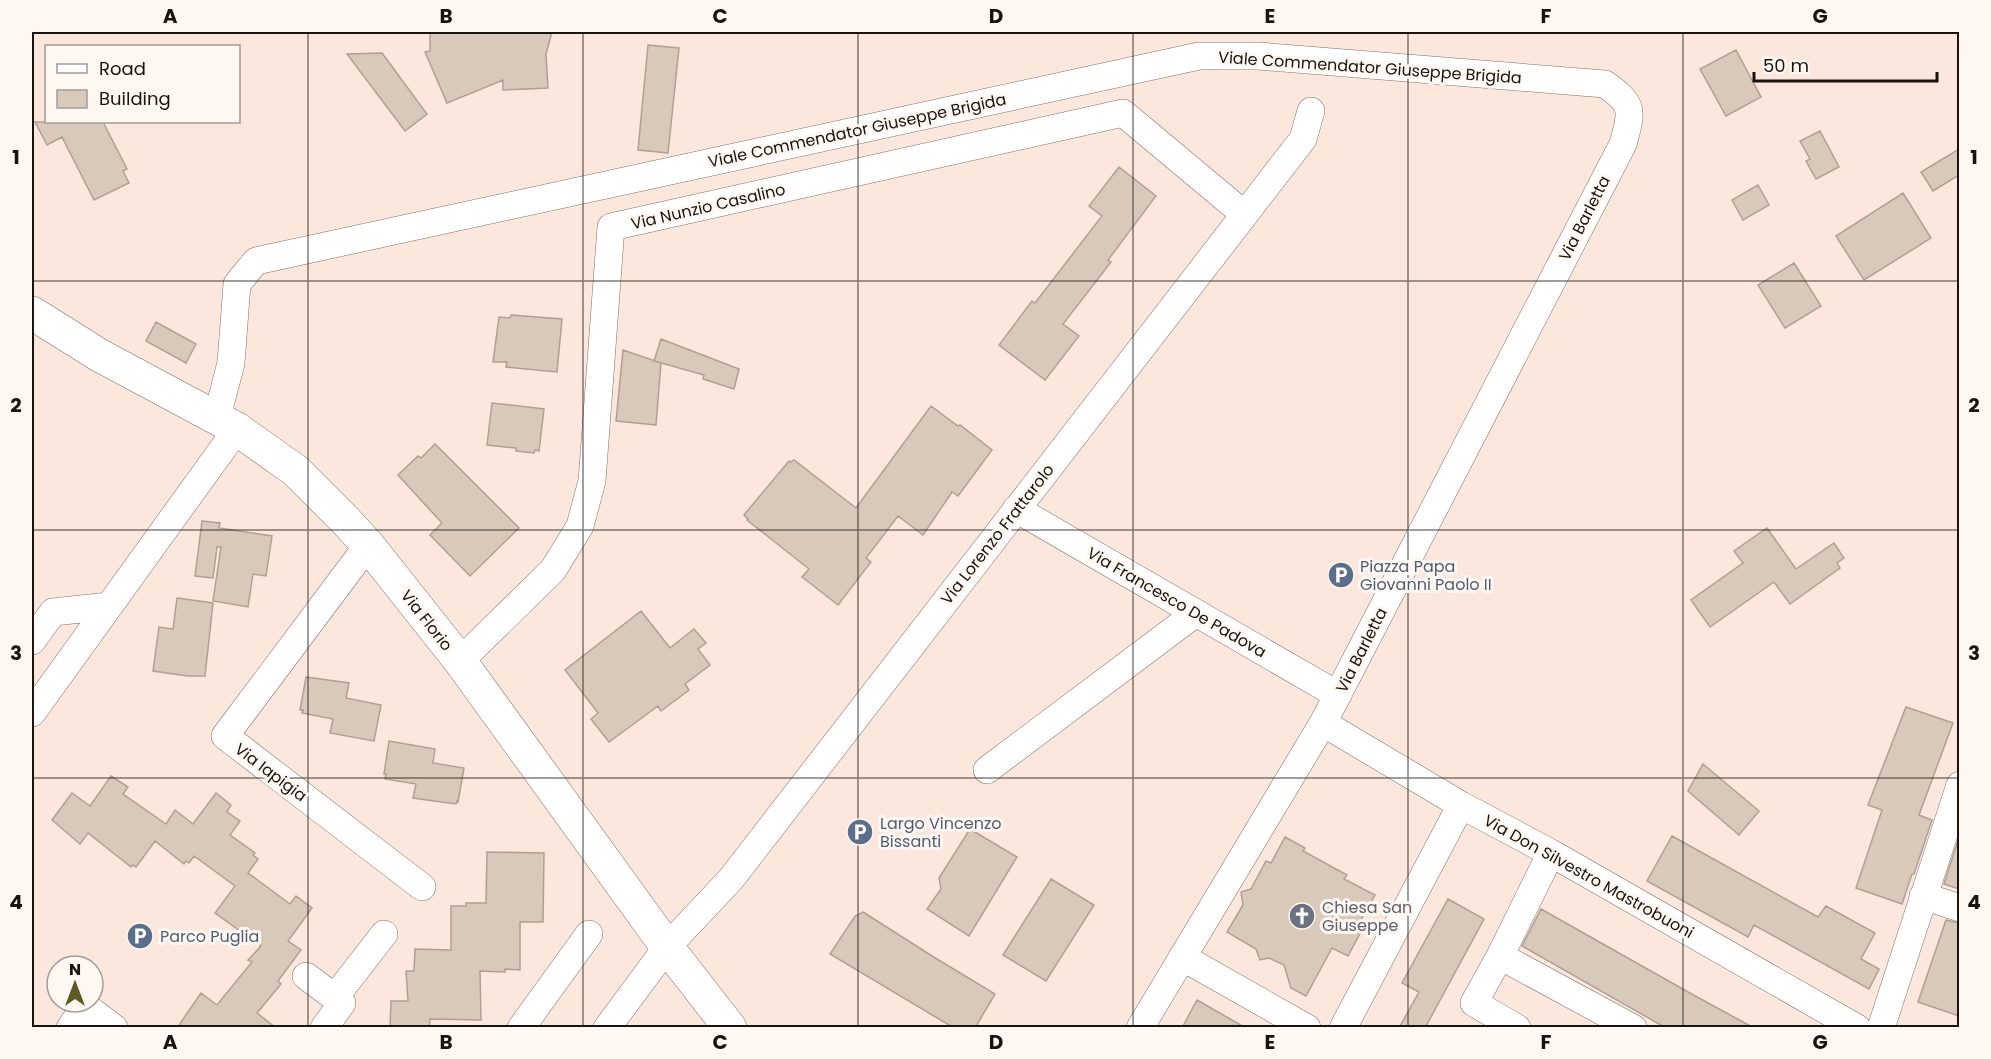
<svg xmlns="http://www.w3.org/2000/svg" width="1991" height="1059" viewBox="0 0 1991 1059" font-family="Poppins,sans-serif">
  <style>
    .building { fill: #d9c9bb; stroke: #b0a093; stroke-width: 1.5 }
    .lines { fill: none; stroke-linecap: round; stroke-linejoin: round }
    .street-casing { stroke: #817066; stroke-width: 28 }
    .secondary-casing { stroke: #817066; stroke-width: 34 }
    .street { stroke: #fff; stroke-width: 27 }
    .secondary { stroke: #fff; stroke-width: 33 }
    .grid { fill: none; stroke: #1a1410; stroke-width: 1.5; stroke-opacity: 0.55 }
    .labels { text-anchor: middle; stroke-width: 6; stroke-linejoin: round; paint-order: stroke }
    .street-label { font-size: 16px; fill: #1a1410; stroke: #fff7f2 }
    .service-label { font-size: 16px; fill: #4e5e75; stroke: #fff7f2; text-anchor: start }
    .worship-label { font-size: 16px; fill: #5b616d; stroke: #fff7f2; text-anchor: start }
    .neatline { fill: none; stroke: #1a1410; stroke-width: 2 }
    .grid-label { font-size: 20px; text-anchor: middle; font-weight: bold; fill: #1a1410 }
  </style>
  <rect width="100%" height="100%" fill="#fbe7db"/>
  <!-- building -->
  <path class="building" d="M 430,32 L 552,32 L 546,54 L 548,88 L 503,90 L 503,80 L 447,103 L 425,52 L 430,51 Z
    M 648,45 L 679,48 L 668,153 L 638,150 Z
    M 1736,50 L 1761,97 L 1726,116 L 1700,69 Z
    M 382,53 L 427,114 L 405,131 L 347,54 Z
    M 35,122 L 103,122 L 127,169 L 123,171 L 129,183 L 94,200 L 62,137 L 47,145 Z
    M 1820,131 L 1839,167 L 1816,179 L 1806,161 L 1810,159 L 1800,141 Z
    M 1959,149 L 1959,175 L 1933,191 L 1921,172 Z
    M 1119,167 L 1156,196 L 1108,260 L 1111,262 L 1063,324 L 1079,336 L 1045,380 L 999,345 L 1032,301 L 1035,303 L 1102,216 L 1089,206 Z
    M 1758,185 L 1769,205 L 1743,220 L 1732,200 Z
    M 1903,193 L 1931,238 L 1864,280 L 1836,236 Z
    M 1794,263 L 1821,306 L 1785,328 L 1758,285 Z
    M 511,315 L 562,319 L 557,372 L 506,367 L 507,362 L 493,362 L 499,317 L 510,318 Z
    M 156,322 L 196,344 L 186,363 L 146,341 Z
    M 661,339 L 739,369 L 734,389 L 703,379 L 704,375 L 654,361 Z
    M 623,350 L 661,363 L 656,425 L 616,421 Z
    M 492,403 L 544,409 L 539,451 L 535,450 L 534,453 L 516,451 L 516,448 L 487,445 Z
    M 931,406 L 958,426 L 960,425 L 992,450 L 958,496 L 952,492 L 923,535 L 898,516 L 866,558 L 871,562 L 838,605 L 802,577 L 809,569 L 747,520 L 748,519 L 744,515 L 789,461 L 791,462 L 794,460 L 856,508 Z
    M 435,444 L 519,528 L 470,576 L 430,535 L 442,523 L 398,475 L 418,456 L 421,458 Z
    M 202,521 L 220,523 L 219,528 L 272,536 L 266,576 L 253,574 L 248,607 L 213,601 L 221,547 L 217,547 L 213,578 L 195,576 Z
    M 1767,528 L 1796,569 L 1834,543 L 1844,558 L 1837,563 L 1840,568 L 1790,604 L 1774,582 L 1710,627 L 1691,600 L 1743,563 L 1734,551 Z
    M 177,598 L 213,603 L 205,676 L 188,676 L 153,671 L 159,627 L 173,629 Z
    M 641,611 L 670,648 L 694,629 L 706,643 L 698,649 L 710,665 L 685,684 L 689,690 L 661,711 L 658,706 L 609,742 L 591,719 L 598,713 L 565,670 Z
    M 306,677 L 349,683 L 346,698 L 381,705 L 374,741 L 330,733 L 333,719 L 302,713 L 303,710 L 300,710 Z
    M 1906,707 L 1953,723 L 1919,815 L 1932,820 L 1914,874 L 1912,874 L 1902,904 L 1856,888 L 1882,810 L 1868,805 Z
    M 389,741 L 435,749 L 433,763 L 464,768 L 458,802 L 457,801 L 456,804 L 413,798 L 416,784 L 385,779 L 386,774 L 384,774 Z
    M 1703,764 L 1759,811 L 1739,835 L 1688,791 Z
    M 111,776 L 128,787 L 123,794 L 166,824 L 175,810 L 193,824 L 216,793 L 231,805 L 227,812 L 240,821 L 230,835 L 255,853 L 253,855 L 258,859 L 248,873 L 290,904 L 296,896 L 312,908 L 288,941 L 301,950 L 278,981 L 281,984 L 257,1013 L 276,1028 L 177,1028 L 201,993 L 217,1005 L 252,962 L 248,960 L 261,946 L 215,913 L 235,886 L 194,856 L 189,863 L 186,861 L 184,864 L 155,841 L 136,867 L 133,865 L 131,867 L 88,833 L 80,844 L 52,820 L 72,793 L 90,806 Z
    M 970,829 L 1017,857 L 969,936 L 927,909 L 941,889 L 939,878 Z
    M 1672,836 L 1818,917 L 1826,906 L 1875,933 L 1861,959 L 1879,969 L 1869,989 L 1754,925 L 1748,937 L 1647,881 Z
    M 1285,837 L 1305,848 L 1303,851 L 1347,875 L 1344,879 L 1375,895 L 1359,923 L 1364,926 L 1348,956 L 1332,948 L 1306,996 L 1291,988 L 1284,965 L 1269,958 L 1260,960 L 1256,949 L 1227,932 L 1243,905 L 1241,892 L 1251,889 L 1266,861 L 1271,863 Z
    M 1959,837 L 1959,889 L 1944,884 Z
    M 487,852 L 544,853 L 543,922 L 520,922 L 520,970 L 505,969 L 505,972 L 480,971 L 481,1020 L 430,1019 L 429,1028 L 390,1028 L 391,1001 L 408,1001 L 406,971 L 414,971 L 415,949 L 451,950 L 451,906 L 466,906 L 466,903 L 486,903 Z
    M 1051,879 L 1094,905 L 1046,981 L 1003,955 Z
    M 1448,899 L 1484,919 L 1425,1028 L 1399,1028 L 1419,992 L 1402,983 Z
    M 1541,909 L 1688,992 L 1754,1028 L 1666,1028 L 1522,946 Z
    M 863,912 L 932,956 L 995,994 L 975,1028 L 954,1028 L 830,954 L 855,916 Z
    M 1946,920 L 1959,923 L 1959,1016 L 1918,1002 Z
    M 1197,1000 L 1246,1028 L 1182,1028 Z"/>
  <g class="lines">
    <defs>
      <path id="street" d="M 217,417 L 231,363 L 237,284 L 256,261 L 1199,56 L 1258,56 L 1605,84 C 1635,105 1632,111 1623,144 L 1323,723 L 1140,1028
        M 1016,509 L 1338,695
        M 368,545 L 225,736 L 422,887
        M 32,641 L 53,612 L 109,606
        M 460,661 L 553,570 L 580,526 L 592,481 L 611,227 L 1123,113 L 1244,214
        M 32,713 L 237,429
        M 1323,723 L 1461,805 L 1551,853 L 1857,1028
        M 987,770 L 1196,613
        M 1923,896 L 1960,908
        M 1500,956 L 1551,853
        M 1182,957 L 1307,1028
        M 306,976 L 342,1003 L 324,1028
        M 335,997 L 384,934
        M 70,1028 L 85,1006 L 114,1028
        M 521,1028 L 589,934
        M 607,1028 L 667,947 L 731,879 L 1303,139 L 1311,111
        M 1343,1028 L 1461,805
        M 1517,1028 L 1474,1003 L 1500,956 L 1633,1028
        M 1881,1028 L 1960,785"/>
      <path id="secondary" d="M 32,313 L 99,355 L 237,429 L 296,471 L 345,520 L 368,545 L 460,661 L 667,947 L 730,1028"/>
    </defs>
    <!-- street casing -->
    <use href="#street" class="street-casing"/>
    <!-- secondary casing -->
    <use href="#secondary" class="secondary-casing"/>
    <!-- street -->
    <use href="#street" class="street"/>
    <!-- secondary -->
    <use href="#secondary" class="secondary"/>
  </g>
  <!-- grid -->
  <path class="grid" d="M 308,32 L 308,1028M 583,32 L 583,1028M 858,32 L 858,1028M 1133,32 L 1133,1028M 1408,32 L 1408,1028M 1683,32 L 1683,1028M 32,281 L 1960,281M 32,530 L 1960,530M 32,778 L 1960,778"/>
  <!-- icons -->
  <defs>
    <symbol id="parking-disc" viewBox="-11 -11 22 22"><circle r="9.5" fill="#5c6f8a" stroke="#fff7f2"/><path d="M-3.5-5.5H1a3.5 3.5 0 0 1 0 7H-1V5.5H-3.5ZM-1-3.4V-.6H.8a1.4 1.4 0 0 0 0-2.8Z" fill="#fff"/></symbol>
    <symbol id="church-disc" viewBox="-11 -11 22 22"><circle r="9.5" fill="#6b7280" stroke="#fff7f2"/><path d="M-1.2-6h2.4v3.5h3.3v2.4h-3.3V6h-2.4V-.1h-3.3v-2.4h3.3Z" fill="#fff"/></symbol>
  </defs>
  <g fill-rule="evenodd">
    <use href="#parking-disc" x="1326" y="560" width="30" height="30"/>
    <use href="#parking-disc" x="845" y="817" width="30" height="30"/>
    <use href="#church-disc" x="1287" y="901" width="30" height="30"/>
    <use href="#parking-disc" x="125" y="921" width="30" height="30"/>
  </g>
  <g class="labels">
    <!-- street labels -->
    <g class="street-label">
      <text transform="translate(1370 67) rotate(4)" y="6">Viale Commendator Giuseppe Brigida</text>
      <text transform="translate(857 130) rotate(-12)" y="6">Viale Commendator Giuseppe Brigida</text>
      <text transform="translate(708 206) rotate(-13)" y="6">Via Nunzio Casalino</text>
      <text transform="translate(1584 218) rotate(-63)" y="6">Via Barletta</text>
      <text transform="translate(997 534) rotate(-52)" y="6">Via Lorenzo Frattarolo</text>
      <text transform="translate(1177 602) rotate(30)" y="6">Via Francesco De Padova</text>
      <text transform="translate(427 620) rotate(52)" y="6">Via Florio</text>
      <text transform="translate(1361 650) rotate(-63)" y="6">Via Barletta</text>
      <text transform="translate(271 772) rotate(37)" y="6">Via Iapigia</text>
      <text transform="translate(1589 876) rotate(29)" y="6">Via Don Silvestro Mastrobuoni</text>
    </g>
    <!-- service labels -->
    <g class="service-label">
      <text x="1360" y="572">Piazza Papa<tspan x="1360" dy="18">Giovanni Paolo II</tspan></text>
      <text x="880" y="829">Largo Vincenzo<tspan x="880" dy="18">Bissanti</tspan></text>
      <text x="160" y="942">Parco Puglia</text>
    </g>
    <!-- worship labels -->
    <g class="worship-label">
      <text x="1322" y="913">Chiesa San<tspan x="1322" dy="18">Giuseppe</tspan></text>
    </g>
  </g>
  <!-- border -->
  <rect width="1991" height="1059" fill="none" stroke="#fff7f2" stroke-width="66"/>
  <!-- legend -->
  <rect x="45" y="45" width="195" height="78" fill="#fff7f2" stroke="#a39c98" stroke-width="1.5"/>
  <rect x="57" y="64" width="30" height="9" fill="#ffffff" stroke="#a39c98" stroke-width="1.5"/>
  <text x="99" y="75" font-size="18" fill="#1a1410">Road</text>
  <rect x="57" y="90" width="30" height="18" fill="#d9c9bb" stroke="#a39c98" stroke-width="1.5"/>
  <text x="99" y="105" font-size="18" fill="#1a1410">Building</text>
  <!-- north arrow -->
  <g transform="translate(75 984)"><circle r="28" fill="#fff7f2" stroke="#a39c98" stroke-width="1.5"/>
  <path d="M0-4.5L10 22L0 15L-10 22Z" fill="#5e5925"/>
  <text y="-9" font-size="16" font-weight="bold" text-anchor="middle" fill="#1a1410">N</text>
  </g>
  <!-- scale -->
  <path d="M1754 72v9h183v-9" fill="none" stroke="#1a1410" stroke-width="3"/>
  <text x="1763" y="72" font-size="18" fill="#1a1410" stroke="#fff7f2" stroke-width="4.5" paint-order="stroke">50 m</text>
  <rect x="33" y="33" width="1925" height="993" class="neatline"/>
  <g class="grid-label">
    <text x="170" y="23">A</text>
    <text x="446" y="23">B</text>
    <text x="720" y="23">C</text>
    <text x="996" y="23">D</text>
    <text x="1270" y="23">E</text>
    <text x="1546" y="23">F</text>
    <text x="1820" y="23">G</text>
    <text x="16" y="164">1</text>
    <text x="1974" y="164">1</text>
    <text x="16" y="412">2</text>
    <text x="1974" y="412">2</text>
    <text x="16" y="660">3</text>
    <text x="1974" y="660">3</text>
    <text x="16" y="909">4</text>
    <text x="1974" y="909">4</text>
    <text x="170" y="1049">A</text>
    <text x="446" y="1049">B</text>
    <text x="720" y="1049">C</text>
    <text x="996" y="1049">D</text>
    <text x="1270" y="1049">E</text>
    <text x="1546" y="1049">F</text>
    <text x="1820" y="1049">G</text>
  </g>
</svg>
